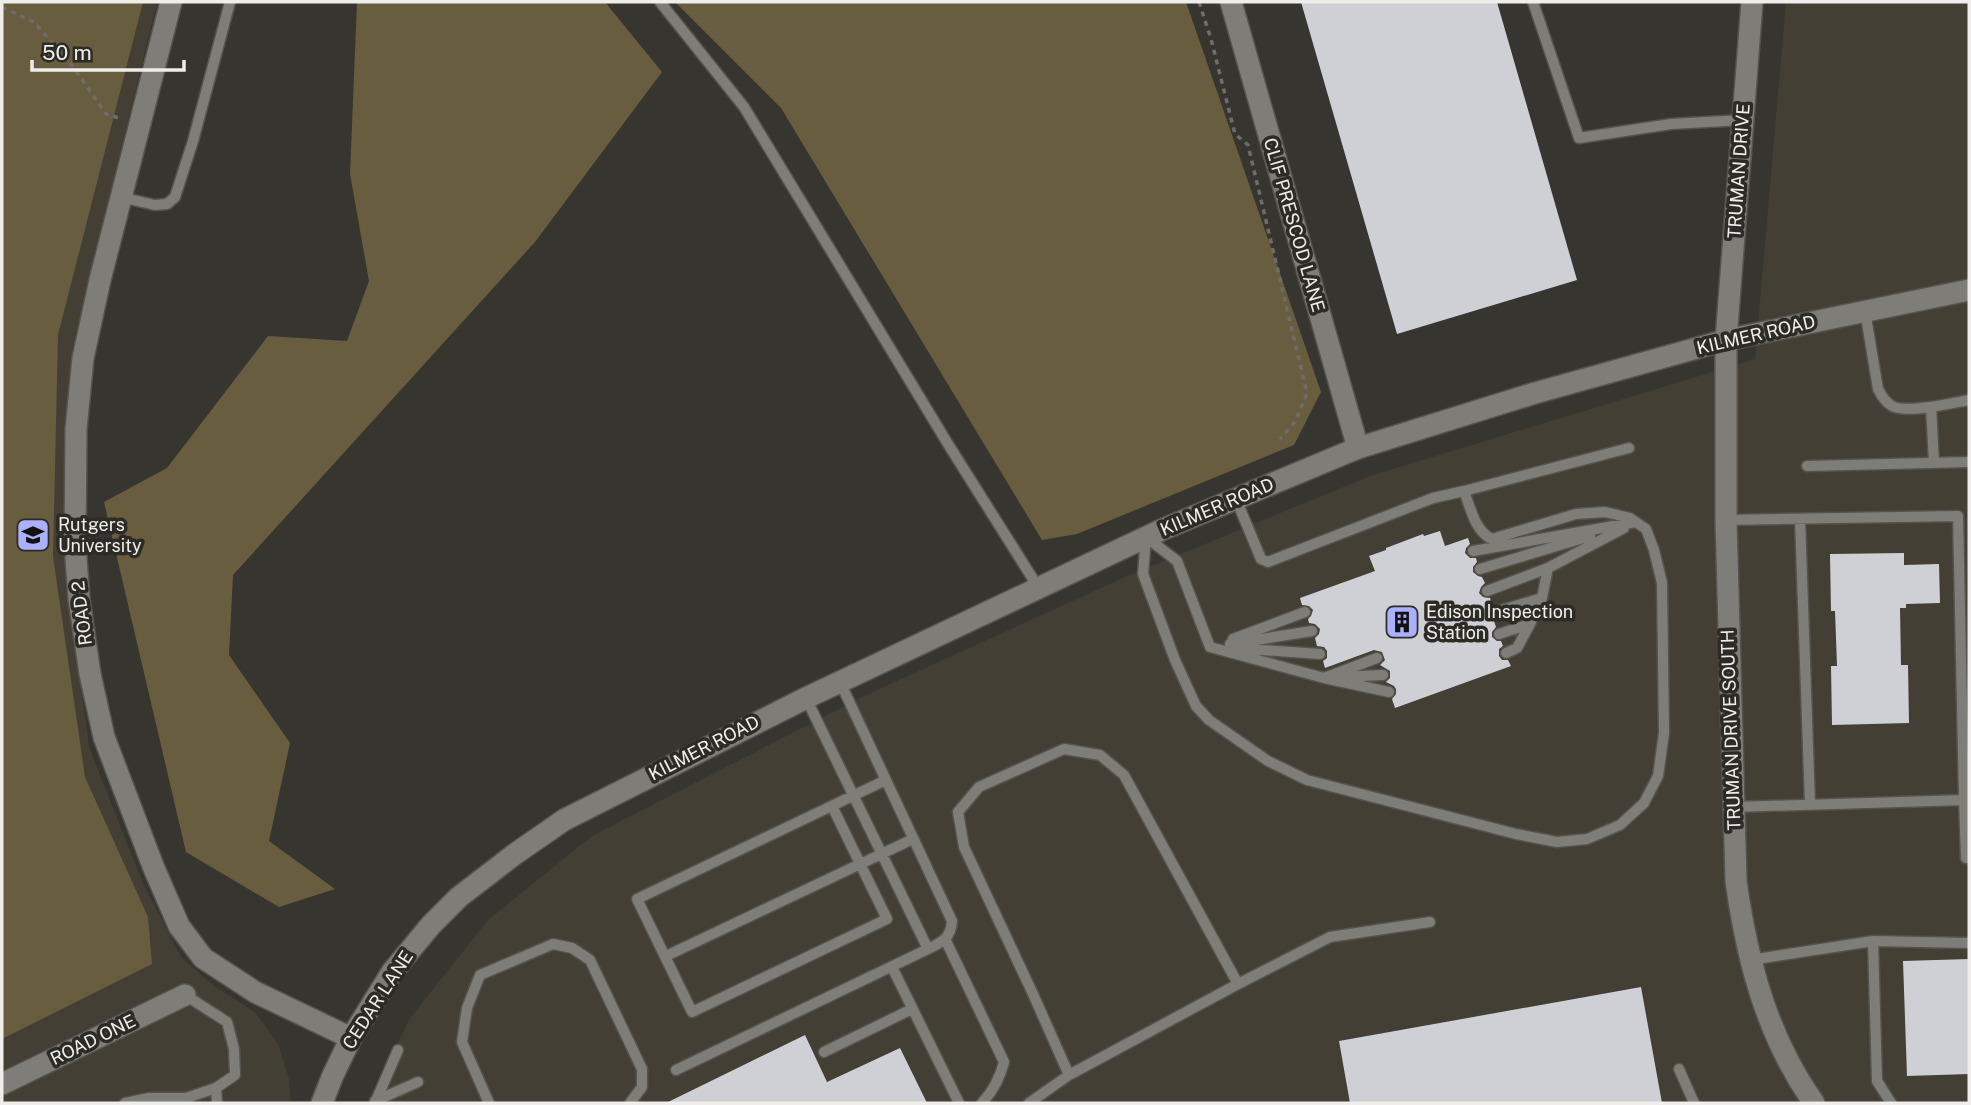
<svg xmlns="http://www.w3.org/2000/svg" width="1971" height="1105" viewBox="0 0 1971 1105" font-family="'Public Sans',sans-serif">
  <style>
    .built { fill: #433f34 }
    .green { fill: #685d3f }
    .building { fill: #cfcfd6 }
    .lines { fill: none; stroke-linecap: round; stroke-linejoin: round }
    .service-casing { stroke: #54534f; stroke-width: 13 }
    .minor-casing { stroke: #54534f; stroke-width: 24 }
    .tertiary-casing { stroke: #54534f; stroke-width: 24 }
    .path { stroke: #6f6d69; stroke-width: 3.5; stroke-dasharray: 5 5; stroke-linecap: butt }
    .service { stroke: #7f7d77; stroke-width: 10 }
    .minor { stroke: #7f7d77; stroke-width: 21 }
    .tertiary { stroke: #7f7d77; stroke-width: 21 }
    .labels { text-anchor: middle; stroke-width: 7; stroke-linejoin: round; paint-order: stroke }
    .street-label { font-size: 18px; fill: #efeeeb; stroke: #2d2b26 }
    .poi-label { font-size: 18px; fill: #efeeeb; stroke: #2d2b26; text-anchor: start }
  </style>
  <rect width="100%" height="100%" fill="#373530"/>
  <!-- built -->
  <path class="built" d="M 2,2 L 157,2 L 73,345 L 64,488 L 67,582 L 89,747 L 143,883 L 181,957 L 215,987 L 255,1012 L 278,1044 L 289,1079 L 291,1103 L 2,1103 Z
    M 1786,2 L 1969,2 L 1969,1103 L 368,1103 L 410,1018 L 488,920 L 592,836 L 864,696 L 1125,577 L 1370,476 L 1755,359 Z"/>
  <!-- green -->
  <path class="green" d="M 2,2 L 143,2 L 58,335 L 53,556 L 85,777 L 148,917 L 152,964 L 2,1039 Z
    M 357,2 L 605,2 L 662,72 L 535,242 L 233,575 L 229,655 L 290,743 L 269,841 L 335,889 L 279,907 L 186,852 L 104,502 L 167,468 L 268,336 L 347,341 L 369,281 L 350,174 Z
    M 675,2 L 1186,2 L 1321,392 L 1294,445 L 1077,534 L 1042,540 L 781,108 Z"/>
  <!-- building -->
  <path class="building" d="M 1301,2 L 1497,2 L 1577,280 L 1397,334 Z
    M 1440,531 L 1445,546 L 1468,538 L 1470,544 L 1466,548 L 1465,553 L 1470,558 L 1476,558 L 1477,562 L 1473,567 L 1473,572 L 1478,576 L 1482,577 L 1485,583 L 1481,587 L 1479,593 L 1483,597 L 1490,598 L 1492,605 L 1486,608 L 1485,616 L 1490,620 L 1494,621 L 1496,627 L 1492,632 L 1492,637 L 1497,641 L 1501,641 L 1503,646 L 1499,649 L 1499,656 L 1502,660 L 1508,660 L 1511,666 L 1395,708 L 1392,699 L 1396,694 L 1396,689 L 1394,686 L 1386,682 L 1390,678 L 1390,671 L 1380,665 L 1385,660 L 1382,652 L 1374,650 L 1325,668 L 1323,661 L 1327,658 L 1327,651 L 1324,647 L 1317,646 L 1315,638 L 1319,634 L 1320,629 L 1315,624 L 1309,623 L 1308,619 L 1311,616 L 1313,610 L 1309,606 L 1302,605 L 1300,598 L 1375,571 L 1369,556 L 1386,550 L 1386,548 L 1423,534 L 1424,536 Z
    M 1904,553 L 1904,565 L 1939,564 L 1940,603 L 1906,604 L 1906,608 L 1900,608 L 1901,665 L 1908,665 L 1909,723 L 1832,725 L 1831,666 L 1837,666 L 1835,611 L 1831,611 L 1830,554 Z
    M 1969,959 L 1969,1074 L 1907,1076 L 1903,961 Z
    M 1641,987 L 1662,1103 L 1350,1103 L 1339,1041 Z
    M 805,1035 L 827,1082 L 900,1048 L 927,1103 L 666,1103 Z"/>
  <g class="lines">
    <defs>
      <path id="service" d="M 660,2 L 744,107 L 948,444 L 1038,587
        M 1533,2 L 1579,138 L 1671,124 L 1743,120
        M 120,197 L 155,205 L 167,204 L 175,197 L 193,141 L 230,2
        M 1865,311 L 1878,389 C 1881,395 1885,402 1892,406 C 1906,414 1952,403 1969,400
        M 1931,407 L 1934,463
        M 1807,466 L 1969,462
        M 1464,491 L 1629,448
        M 1800,519 L 1810,804
        M 1726,520 L 1958,516 L 1964,800
        M 1146,537 L 1143,574 L 1175,660 L 1196,706 L 1209,720 L 1268,761 L 1307,780 L 1516,834 L 1557,842 L 1587,839 L 1620,825 L 1644,803 L 1658,776 L 1664,733 L 1662,583 L 1654,550 L 1646,529 L 1630,518 L 1605,512 L 1576,514 L 1492,539 C 1475,532 1470,506 1464,491 L 1433,498 L 1268,562 L 1261,559 L 1236,499
        M 1146,537 L 1177,561 L 1210,647
        M 1473,551 L 1636,522
        M 1480,569 L 1590,536
        M 1487,591 L 1548,568 L 1624,528
        M 1492,613 L 1542,598 L 1548,568
        M 1499,634 L 1530,624 L 1542,598
        M 1233,639 L 1305,612
        M 1230,644 L 1312,631
        M 1210,647 L 1324,678 L 1377,658
        M 1234,648 L 1320,654
        M 1506,653 L 1517,648 L 1530,624
        M 1340,677 L 1383,675
        M 1324,678 L 1389,692
        M 806,698 L 928,949 C 942,942 951,938 952,921 L 840,682
        M 832,806 L 887,919 L 692,1012 L 637,899 L 886,780
        M 1733,807 L 1964,800 L 1966,858 L 1969,858
        M 946,941 L 1004,1062 C 1000,1078 993,1091 982,1103
        M 1873,941 L 1969,943
        M 666,956 L 913,839
        M 1750,960 L 1873,941 L 1877,1081 L 1891,1103
        M 892,967 L 959,1103
        M 1238,984 L 1330,937 L 1430,922
        M 824,1052 L 912,1009
        M 1679,1069 L 1694,1103
        M 676,1070 L 928,949
        M 216,1088 L 217,1103
        M 375,1101 L 418,1082
        M 125,1103 L 149,1098 L 186,1098 L 216,1088 L 235,1075 L 234,1049 L 227,1022 L 185,995
        M 375,1103 L 398,1050
        M 489,1103 L 462,1042 L 467,1008 L 480,975 L 553,944 L 572,948 L 590,960 L 642,1069 L 642,1087 L 630,1103
        M 1029,1103 L 1069,1075 L 1238,984 L 1124,775 L 1100,755 L 1064,749 L 979,787 L 958,812 L 964,847 L 1033,994 L 1069,1075"/>
      <path id="minor" d="M 171,2 L 100,280 L 83,358 L 76,429 L 75,545 L 79,599 L 90,674 L 104,737 L 153,866 L 179,926 L 203,958 L 255,992 L 351,1038
        M 1231,2 L 1358,448
        M 2,1084 L 185,995"/>
      <path id="tertiary" d="M 1752,2 L 1726,340 L 1726,520 L 1736,881 C 1747,960 1767,1037 1814,1103
        M 322,1103 L 333,1075 L 351,1038 L 392,972 L 431,925 L 459,897 L 515,854 L 564,820 L 806,698 L 1159,531 L 1358,448 L 1535,393 L 1726,340 L 1969,290"/>
    </defs>
    <!-- service casing -->
    <use href="#service" class="service-casing"/>
    <!-- minor casing -->
    <use href="#minor" class="minor-casing"/>
    <!-- tertiary casing -->
    <use href="#tertiary" class="tertiary-casing"/>
    <!-- path -->
    <path class="path" d="M 1199,2 L 1211,39 L 1235,134 L 1248,145 L 1307,393 L 1295,422 L 1280,439
      M 2,7 L 34,22 L 74,68 L 106,114 L 122,119"/>
    <!-- service -->
    <use href="#service" class="service"/>
    <!-- minor -->
    <use href="#minor" class="minor"/>
    <!-- tertiary -->
    <use href="#tertiary" class="tertiary"/>
  </g>
  <!-- icons -->
  <defs>
    <symbol id="university-square" viewBox="-11 -11 22 22"><rect x="-9" y="-9" width="18" height="18" rx="4" fill="#aab0fb" stroke="#2d2b26"/><path d="M0-5L7-2L0 1L-7-2ZM-4 1L0 2.5L4 1V4Q0 6-4 4Z" fill="#111"/></symbol>
    <symbol id="building-square" viewBox="-11 -11 22 22"><rect x="-9" y="-9" width="18" height="18" rx="4" fill="#aab0fb" stroke="#2d2b26"/><path d="M-4-6H4V6H1V3H-1V6H-4ZM-2.5-4.3h1.7v1.8h-1.7ZM.8-4.3h1.7v1.8H.8ZM-2.5-1h1.7V.8h-1.7ZM.8-1h1.7V.8H.8Z" fill="#111"/></symbol>
  </defs>
  <g fill-rule="evenodd">
    <use href="#university-square" x="14" y="516" width="38" height="38"/>
    <use href="#building-square" x="1383" y="603" width="38" height="38"/>
  </g>
  <g class="labels">
    <!-- street labels -->
    <g class="street-label">
      <text transform="translate(1739 171) rotate(-86)" y="6">TRUMAN DRIVE</text>
      <text transform="translate(1294 225) rotate(74)" y="6">CLIF PRESCOD LANE</text>
      <text transform="translate(1756 335) rotate(-13)" y="6">KILMER ROAD</text>
      <text transform="translate(1217 507) rotate(-23)" y="6">KILMER ROAD</text>
      <text transform="translate(82 613) rotate(-97)" y="6">ROAD 2</text>
      <text transform="translate(1731 730) rotate(-92)" y="6">TRUMAN DRIVE SOUTH</text>
      <text transform="translate(704 748) rotate(-27)" y="6">KILMER ROAD</text>
      <text transform="translate(378 1000) rotate(-57)" y="6">CEDAR LANE</text>
      <text transform="translate(93 1040) rotate(-26)" y="6">ROAD ONE</text>
    </g>
    <!-- poi labels -->
    <g class="poi-label">
      <text x="58" y="531">Rutgers<tspan x="58" dy="21">University</tspan></text>
      <text x="1426" y="618">Edison Inspection<tspan x="1426" dy="21">Station</tspan></text>
    </g>
  </g>
  <!-- border -->
  <rect width="1971" height="1105" fill="none" stroke="#efeeeb" stroke-width="7"/>
  <!-- scale -->
  <path d="M32 60v10h152v-10" fill="none" stroke="#efeeeb" stroke-width="3.5"/>
  <text x="42" y="60" font-size="21" fill="#efeeeb" stroke="#2d2b26" stroke-width="5" paint-order="stroke">50 m</text>
</svg>
